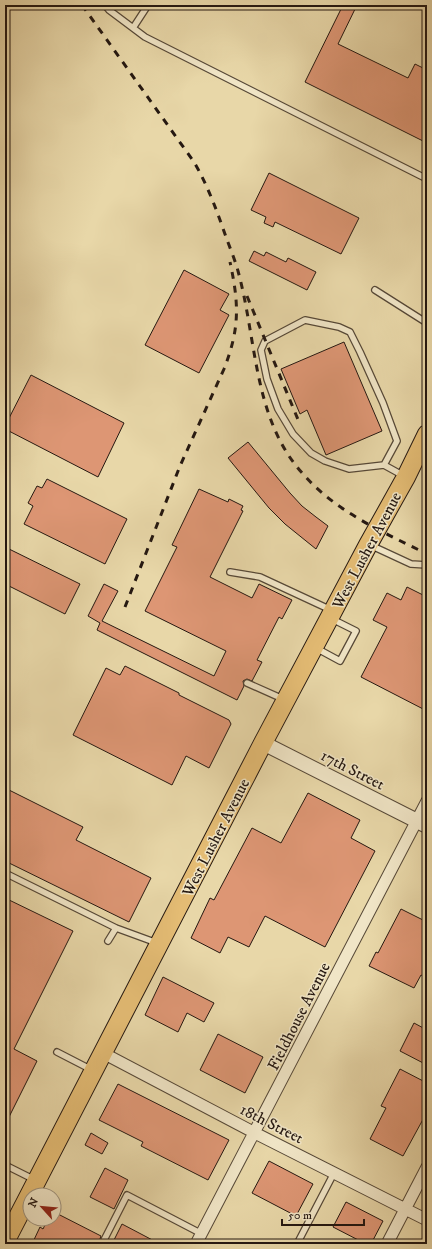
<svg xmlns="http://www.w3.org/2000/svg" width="432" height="1249" viewBox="0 0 432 1249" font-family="'IM FELL DW Pica',serif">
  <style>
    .building { fill: #dd9674; stroke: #251811 }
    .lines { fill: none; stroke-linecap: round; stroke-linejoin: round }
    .service-casing { stroke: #564837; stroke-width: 8 }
    .minor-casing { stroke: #564837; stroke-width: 13 }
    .tertiary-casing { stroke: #564837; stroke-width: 16 }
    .primary-casing { stroke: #251811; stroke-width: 20 }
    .service { stroke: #f0e5c6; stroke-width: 5.5 }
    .minor { stroke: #f0e5c6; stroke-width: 11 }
    .tertiary { stroke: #f0e5c6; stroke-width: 14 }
    .primary { stroke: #e4bc74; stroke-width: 18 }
    .rail { stroke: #251811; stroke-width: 3; stroke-dasharray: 7 7; stroke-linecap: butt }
    .labels { text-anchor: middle; stroke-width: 3; stroke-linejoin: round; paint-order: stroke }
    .street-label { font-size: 16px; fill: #251811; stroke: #f0e5c6 }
  </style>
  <rect width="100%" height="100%" fill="#e8d7a8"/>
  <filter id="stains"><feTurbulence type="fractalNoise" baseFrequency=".005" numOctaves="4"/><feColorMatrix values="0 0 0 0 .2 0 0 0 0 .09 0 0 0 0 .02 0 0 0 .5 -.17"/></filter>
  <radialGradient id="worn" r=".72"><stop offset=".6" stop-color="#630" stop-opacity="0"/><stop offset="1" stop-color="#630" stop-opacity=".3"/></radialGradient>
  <!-- building -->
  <path class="building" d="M 343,5 L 357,5 L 338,44 L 408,78 L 415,64 L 427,70 L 427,143 L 305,82 Z
    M 269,173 L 359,218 L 341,254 L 275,222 L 273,227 L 264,223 L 266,217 L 251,210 Z
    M 254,251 L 264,256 L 266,252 L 286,262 L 288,258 L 316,272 L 307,290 L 249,261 Z
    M 184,270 L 229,294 L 220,310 L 229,315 L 199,373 L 145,345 Z
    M 344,342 L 382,431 L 326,455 L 307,410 L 300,414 L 281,369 Z
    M 31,375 L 124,423 L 98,477 L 5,429 L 5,426 Z
    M 248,442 L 290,493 L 302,506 L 316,517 L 328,526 L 316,549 L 285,524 L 269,508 L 228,458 Z
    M 47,479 L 127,519 L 105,564 L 24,524 L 33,506 L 28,503 L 37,486 L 42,488 Z
    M 199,489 L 228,502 L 229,499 L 243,506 L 241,510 L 243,511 L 210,577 L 252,598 L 259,584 L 292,600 L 282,619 L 279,617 L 257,660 L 262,662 L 252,681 L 247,679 L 243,681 L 244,686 L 237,700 L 97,630 L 100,623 L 88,616 L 104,584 L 118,591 L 102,621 L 214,676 L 226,651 L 145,611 L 177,547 L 172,545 Z
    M 5,547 L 80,584 L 65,614 L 5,584 Z
    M 407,587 L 427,597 L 427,711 L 361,677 L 387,627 L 373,620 L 387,593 L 401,600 Z
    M 125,666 L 179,693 L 179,695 L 229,720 L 231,724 L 209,768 L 186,756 L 172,785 L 73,735 L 106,668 L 120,675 Z
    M 5,788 L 83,827 L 76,840 L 151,878 L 129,922 L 5,861 Z
    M 308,793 L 360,820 L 351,838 L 375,851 L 325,947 L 265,916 L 249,947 L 228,937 L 220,953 L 191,938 L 210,898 L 214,900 L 252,828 L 281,843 Z
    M 5,898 L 73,931 L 14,1049 L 37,1061 L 5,1125 Z
    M 401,909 L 427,922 L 427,978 L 421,975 L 414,988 L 369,966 L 376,952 L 378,953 Z
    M 163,977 L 214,1003 L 204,1022 L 187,1013 L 178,1032 L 145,1015 Z
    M 414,1023 L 427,1030 L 427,1065 L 400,1051 Z
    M 218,1034 L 263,1057 L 245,1093 L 200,1070 Z
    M 400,1069 L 427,1083 L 427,1112 L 403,1156 L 370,1139 L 386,1108 L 381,1106 Z
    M 118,1084 L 229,1140 L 208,1180 L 141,1146 L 143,1142 L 99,1120 Z
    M 91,1133 L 108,1143 L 102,1154 L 85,1145 Z
    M 269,1161 L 313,1184 L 296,1216 L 252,1193 Z
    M 105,1168 L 128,1180 L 114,1209 L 90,1197 Z
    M 346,1202 L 383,1221 L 371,1244 L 366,1244 L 333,1227 Z
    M 54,1212 L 101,1236 L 98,1244 L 32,1244 L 40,1227 L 43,1229 L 48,1219 L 54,1219 Z
    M 122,1224 L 160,1244 L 107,1244 L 109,1240 L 113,1242 Z"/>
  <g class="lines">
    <defs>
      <path id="service" d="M 105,5 L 109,10 L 145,37 L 427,179
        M 133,28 L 148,5
        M 375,290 L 427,323
        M 384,465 L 349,469 L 325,461 L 311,453 L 293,434 L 278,409 L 267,379 L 261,350 L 265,341 L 305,320 L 339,327 L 350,332 L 360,352 L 383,403 L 397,441 L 384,465 L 404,476
        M 370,545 L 411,564 L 427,565
        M 230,572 L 260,577 L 331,610
        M 316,648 L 340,661 L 356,631 L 332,619
        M 247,683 L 283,699
        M 5,873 L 116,928 L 157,943
        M 108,941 L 116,928
        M 57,1052 L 92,1070
        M 5,1165 L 35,1180
        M 102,1244 L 127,1195 L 202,1234
        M 297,1244 L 334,1173"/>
      <path id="minor" d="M 103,1053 L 255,1133 L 427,1220
        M 196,1244 L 427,801
        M 387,1244 L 427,1167"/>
      <path id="tertiary" d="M 263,743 L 427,826"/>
      <path id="primary" d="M 5,1242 L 263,743 L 368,545 L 406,477 L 427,434"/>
    </defs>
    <!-- service casing -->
    <use href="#service" class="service-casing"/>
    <!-- minor casing -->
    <use href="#minor" class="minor-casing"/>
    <!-- tertiary casing -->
    <use href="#tertiary" class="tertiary-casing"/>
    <!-- primary casing -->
    <use href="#primary" class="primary-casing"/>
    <!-- service -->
    <use href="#service" class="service"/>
    <!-- minor -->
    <use href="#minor" class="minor"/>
    <!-- tertiary -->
    <use href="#tertiary" class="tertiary"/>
    <!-- primary -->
    <use href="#primary" class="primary"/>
    <!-- rail -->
    <path class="rail" d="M 82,5 L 194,162 C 208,186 217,211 226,237 C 230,248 235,260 238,271 C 257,340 253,419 303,474 C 336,512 383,532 427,554
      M 247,296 L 299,422
      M 125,607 L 180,466 L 224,369 C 240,328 239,304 230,262"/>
  </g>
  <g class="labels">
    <!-- street labels -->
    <g class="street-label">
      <text transform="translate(366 550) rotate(-62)" y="6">West Lusher Avenue</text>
      <text transform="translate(353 769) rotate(27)" y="6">17th Street</text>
      <text transform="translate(215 837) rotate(-63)" y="6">West Lusher Avenue</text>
      <text transform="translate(298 1016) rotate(-63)" y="6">Fieldhouse Avenue</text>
      <text transform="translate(272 1123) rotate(27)" y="6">18th Street</text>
    </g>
  </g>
  <!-- margin -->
  <rect width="432" height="1249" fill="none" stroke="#e8d7a8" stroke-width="20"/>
  <rect x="6" y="6" width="420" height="1237" fill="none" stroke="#251811" stroke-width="2"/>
  <rect x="10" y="10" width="412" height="1229" fill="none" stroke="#251811"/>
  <!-- north arrow -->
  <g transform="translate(42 1207) rotate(297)"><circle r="19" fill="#f0e5c6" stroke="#9f937e"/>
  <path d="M0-3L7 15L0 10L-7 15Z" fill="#8f2418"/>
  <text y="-6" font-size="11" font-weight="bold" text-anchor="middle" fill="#251811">N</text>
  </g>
  <!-- scale -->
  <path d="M282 1219v6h82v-6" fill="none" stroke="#251811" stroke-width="2"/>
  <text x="288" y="1219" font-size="12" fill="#251811" stroke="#f0e5c6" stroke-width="3" paint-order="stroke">50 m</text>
  <rect width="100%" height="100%" filter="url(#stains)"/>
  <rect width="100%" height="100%" fill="url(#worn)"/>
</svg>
